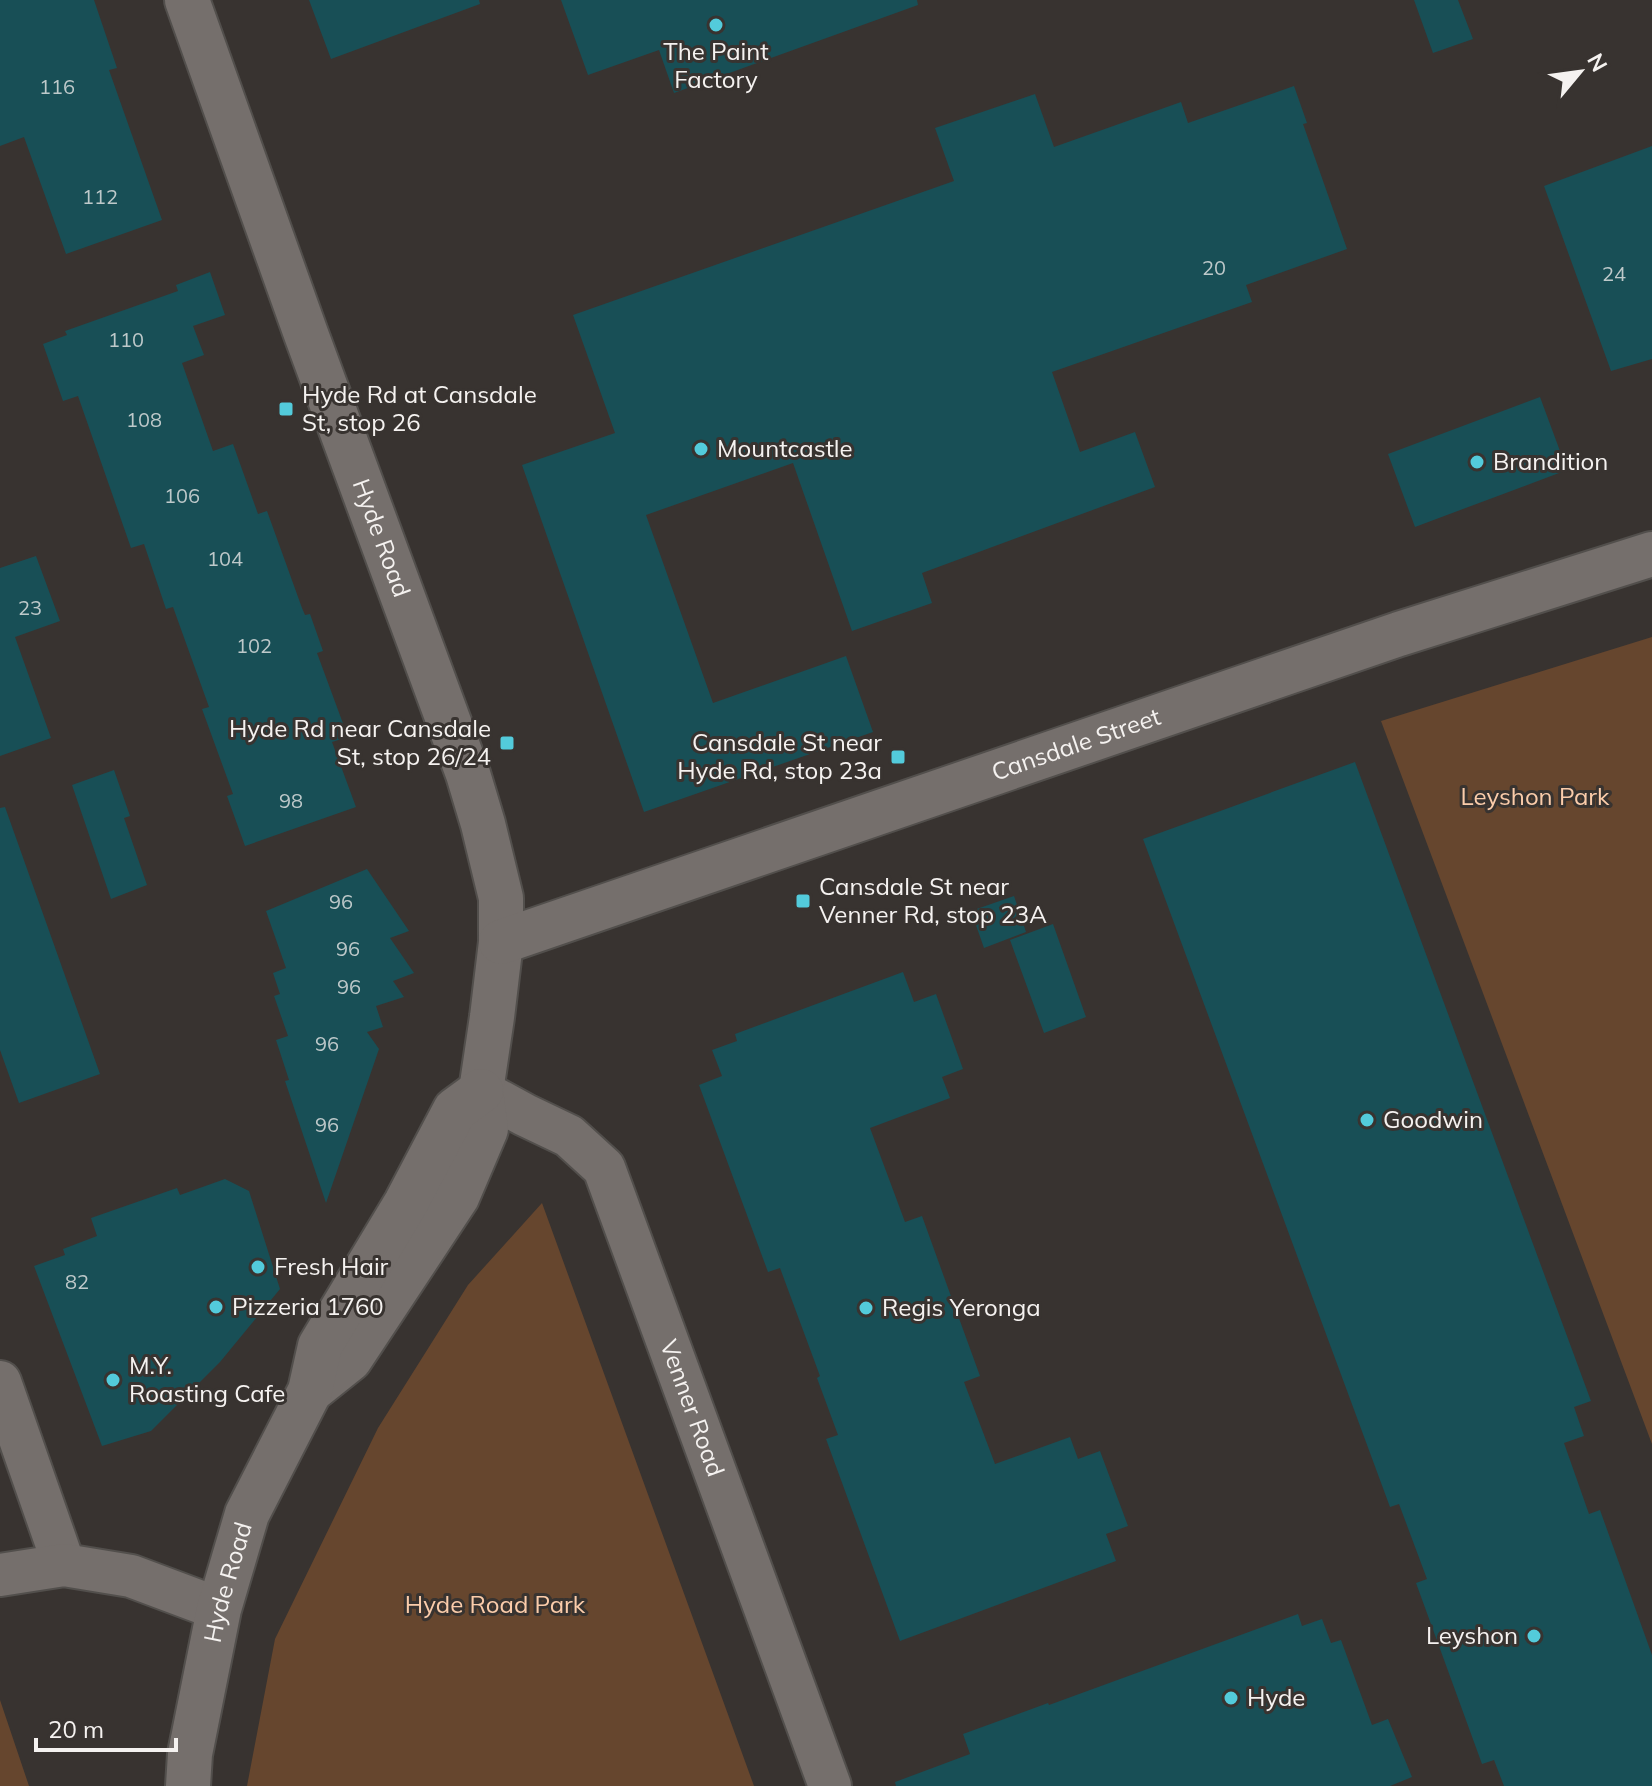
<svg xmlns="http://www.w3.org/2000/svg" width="1652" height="1786" viewBox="0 0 1652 1786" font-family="Mulish,sans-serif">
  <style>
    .green { fill: #66462e }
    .building { fill: #184f56 }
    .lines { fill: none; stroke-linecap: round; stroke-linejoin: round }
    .minor-casing { stroke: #524f4c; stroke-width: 46 }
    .tertiary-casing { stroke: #524f4c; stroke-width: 48 }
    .minor { stroke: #756f6c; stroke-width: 42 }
    .tertiary { stroke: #756f6c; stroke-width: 44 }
    .poi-dot { fill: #53cbdb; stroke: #383330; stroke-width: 3 }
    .labels { text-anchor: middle; stroke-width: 6; stroke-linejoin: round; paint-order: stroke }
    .number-label { font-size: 20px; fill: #bec9ca }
    .poi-label { font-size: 24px; fill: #f5f2f0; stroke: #383330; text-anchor: start }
    .street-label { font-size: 24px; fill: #f5f2f0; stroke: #383330 }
    .park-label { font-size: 24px; fill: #fbccaa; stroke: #383330 }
  </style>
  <rect width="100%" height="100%" fill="#383330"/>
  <!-- green -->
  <path class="green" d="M 1652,637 L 1652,1444 L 1381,721 Z
    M 542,1203 L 754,1786 L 247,1786 L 275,1639 L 378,1428 L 468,1285 Z
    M 0,1700 L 29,1786 L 0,1786 Z"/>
  <!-- building -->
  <path class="building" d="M 0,0 L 94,0 L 117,68 L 109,70 L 162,220 L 66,254 L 24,137 L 0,146 Z
    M 309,0 L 479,0 L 480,4 L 331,59 Z
    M 561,0 L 917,0 L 918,5 L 674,93 L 659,50 L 588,75 Z
    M 1414,0 L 1458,0 L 1473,39 L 1433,53 Z
    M 1294,86 L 1307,123 L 1303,124 L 1347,249 L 1246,285 L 1252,302 L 1052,372 L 1080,452 L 1135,432 L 1155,487 L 922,573 L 932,603 L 852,631 L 793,463 L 646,515 L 713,703 L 846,656 L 873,732 L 644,812 L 522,465 L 615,433 L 573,315 L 954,181 L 935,128 L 1035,94 L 1054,147 L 1181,102 L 1188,123 Z
    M 1652,146 L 1652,359 L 1611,371 L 1544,186 Z
    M 210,272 L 225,315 L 193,326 L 204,355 L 182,363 L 213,451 L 233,444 L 258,514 L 267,511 L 302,608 L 305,615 L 310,614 L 323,651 L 317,653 L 348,737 L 332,742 L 356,807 L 245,846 L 227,796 L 233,794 L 202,709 L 209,707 L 173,607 L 166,609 L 144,544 L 131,548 L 78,396 L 63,401 L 43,344 L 67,335 L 65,331 L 178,291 L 176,285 Z
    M 1540,397 L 1567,470 L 1415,527 L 1388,454 Z
    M 36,556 L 60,621 L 15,637 L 51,738 L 0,756 L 0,568 Z
    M 1355,762 L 1591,1401 L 1574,1407 L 1584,1436 L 1564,1443 L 1589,1514 L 1600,1510 L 1652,1655 L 1652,1786 L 1504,1786 L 1494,1760 L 1482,1764 L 1416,1583 L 1427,1579 L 1399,1504 L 1390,1507 L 1143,839 Z
    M 114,770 L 130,816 L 124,818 L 147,885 L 111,899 L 72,785 Z
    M 5,807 L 100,1074 L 19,1103 L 0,1050 L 0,808 Z
    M 367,869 L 409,931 L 390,938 L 414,973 L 393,981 L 404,997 L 376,1006 L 383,1027 L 367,1032 L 379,1049 L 326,1203 L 285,1081 L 289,1080 L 276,1040 L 288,1036 L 274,996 L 280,994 L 273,973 L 286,968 L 266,911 Z
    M 1014,896 L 1026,932 L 984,948 L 971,911 Z
    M 1053,924 L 1086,1017 L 1044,1033 L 1010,940 Z
    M 903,972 L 914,1002 L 936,994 L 963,1069 L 942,1077 L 950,1098 L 870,1128 L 905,1222 L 922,1216 L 948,1288 L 980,1376 L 964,1382 L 995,1464 L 1070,1437 L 1078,1459 L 1100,1451 L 1128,1526 L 1106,1534 L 1116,1561 L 900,1641 L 826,1439 L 838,1435 L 817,1378 L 820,1376 L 780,1268 L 768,1272 L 699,1085 L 722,1076 L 712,1050 L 737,1041 L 735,1034 Z
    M 225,1179 L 249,1191 L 280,1289 L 220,1362 L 151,1431 L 102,1446 L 34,1266 L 65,1255 L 63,1249 L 97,1236 L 91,1218 L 177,1188 L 180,1195 Z
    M 1298,1614 L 1302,1626 L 1322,1619 L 1331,1643 L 1341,1640 L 1372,1725 L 1388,1719 L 1412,1777 L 1390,1786 L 896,1786 L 895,1782 L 970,1754 L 963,1734 L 1048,1703 L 1049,1705 Z"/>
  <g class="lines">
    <defs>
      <g id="minor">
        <path id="s1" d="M 481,1091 L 525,1115 L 569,1136 L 604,1168 L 830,1786"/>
        <path d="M 0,1382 L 64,1565"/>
        <path d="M 0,1575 L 64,1565 L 131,1576 L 219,1609"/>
      </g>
      <g id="tertiary">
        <path id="s2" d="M 187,0 L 306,334 L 468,774 L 483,824 L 501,898 L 501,942 L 492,1017 L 481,1091 L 486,1129 L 457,1197 L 350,1359 L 310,1391"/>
        <path id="s3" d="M 501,942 L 1399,634 L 1652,554"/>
        <path id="s4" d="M 188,1786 L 190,1754 L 219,1609 L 247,1514 L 310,1391 L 320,1346 L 406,1203 L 455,1110 L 481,1091"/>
      </g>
    </defs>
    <!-- minor casing -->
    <use href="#minor" class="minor-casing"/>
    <!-- tertiary casing -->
    <use href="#tertiary" class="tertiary-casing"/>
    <!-- minor -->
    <use href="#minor" class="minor"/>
    <!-- tertiary -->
    <use href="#tertiary" class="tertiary"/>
  </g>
  <!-- markers -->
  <g class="poi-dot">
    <circle cx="716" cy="25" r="8"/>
    <rect x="278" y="401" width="16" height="16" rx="4"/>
    <circle cx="701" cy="449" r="8"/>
    <circle cx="1477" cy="462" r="8"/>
    <rect x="499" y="735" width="16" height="16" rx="4"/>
    <rect x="890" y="749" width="16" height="16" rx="4"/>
    <rect x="795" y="893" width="16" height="16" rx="4"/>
    <circle cx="1367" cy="1120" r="8"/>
    <circle cx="258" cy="1267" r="8"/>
    <circle cx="216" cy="1307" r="8"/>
    <circle cx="866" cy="1308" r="8"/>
    <circle cx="113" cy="1380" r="8"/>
    <circle cx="1534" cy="1636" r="8"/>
    <circle cx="1231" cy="1698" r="8"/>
  </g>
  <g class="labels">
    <!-- number labels -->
    <g class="number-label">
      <text x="57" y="94">116</text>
      <text x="100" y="204">112</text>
      <text x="1214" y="275">20</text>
      <text x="1614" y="281">24</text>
      <text x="126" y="347">110</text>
      <text x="144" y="427">108</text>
      <text x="182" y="503">106</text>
      <text x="225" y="566">104</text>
      <text x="30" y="615">23</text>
      <text x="254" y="653">102</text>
      <text x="291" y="808">98</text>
      <text x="341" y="909">96</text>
      <text x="348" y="956">96</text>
      <text x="349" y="994">96</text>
      <text x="327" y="1051">96</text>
      <text x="327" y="1132">96</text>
      <text x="77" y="1289">82</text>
    </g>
    <!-- poi labels -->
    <g class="poi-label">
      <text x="716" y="60" text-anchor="middle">The Paint<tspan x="716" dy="28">Factory</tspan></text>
      <text x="302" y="403">Hyde Rd at Cansdale<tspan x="302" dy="28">St, stop 26</tspan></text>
      <text x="717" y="457">Mountcastle</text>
      <text x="1493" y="470">Brandition</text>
      <text x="491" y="737" text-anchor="end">Hyde Rd near Cansdale<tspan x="491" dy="28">St, stop 26/24</tspan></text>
      <text x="882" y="751" text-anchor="end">Cansdale St near<tspan x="882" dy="28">Hyde Rd, stop 23a</tspan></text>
      <text x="819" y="895">Cansdale St near<tspan x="819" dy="28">Venner Rd, stop 23A</tspan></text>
      <text x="1383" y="1128">Goodwin</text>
      <text x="274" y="1275">Fresh Hair</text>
      <text x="232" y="1315">Pizzeria 1760</text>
      <text x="882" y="1316">Regis Yeronga</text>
      <text x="129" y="1374">M.Y.<tspan x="129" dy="28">Roasting Cafe</tspan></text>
      <text x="1518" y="1644" text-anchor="end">Leyshon</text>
      <text x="1247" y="1706">Hyde</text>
    </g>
    <!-- street labels -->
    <g class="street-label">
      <text dy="8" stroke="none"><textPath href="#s2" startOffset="572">Hyde Road</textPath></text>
      <text dy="8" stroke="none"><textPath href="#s3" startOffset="608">Cansdale Street</textPath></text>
      <text dy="8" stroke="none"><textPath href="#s1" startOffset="402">Venner Road</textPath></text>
      <text dy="8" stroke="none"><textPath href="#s4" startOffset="208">Hyde Road</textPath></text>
    </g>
    <!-- park labels -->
    <g class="park-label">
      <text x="1535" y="805">Leyshon Park</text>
      <text x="495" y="1613">Hyde Road Park</text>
    </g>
  </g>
  <!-- north arrow -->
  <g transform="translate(1580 72) rotate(61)" stroke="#383330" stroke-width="6" paint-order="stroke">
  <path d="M0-6L14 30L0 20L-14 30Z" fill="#f5f2f0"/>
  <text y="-12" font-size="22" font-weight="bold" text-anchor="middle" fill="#f5f2f0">N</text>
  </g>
  <!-- scale -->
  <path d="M36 1738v12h140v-12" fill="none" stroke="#f5f2f0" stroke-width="4"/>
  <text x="48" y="1738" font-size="24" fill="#f5f2f0" stroke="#383330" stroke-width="6" paint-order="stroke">20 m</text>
</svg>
